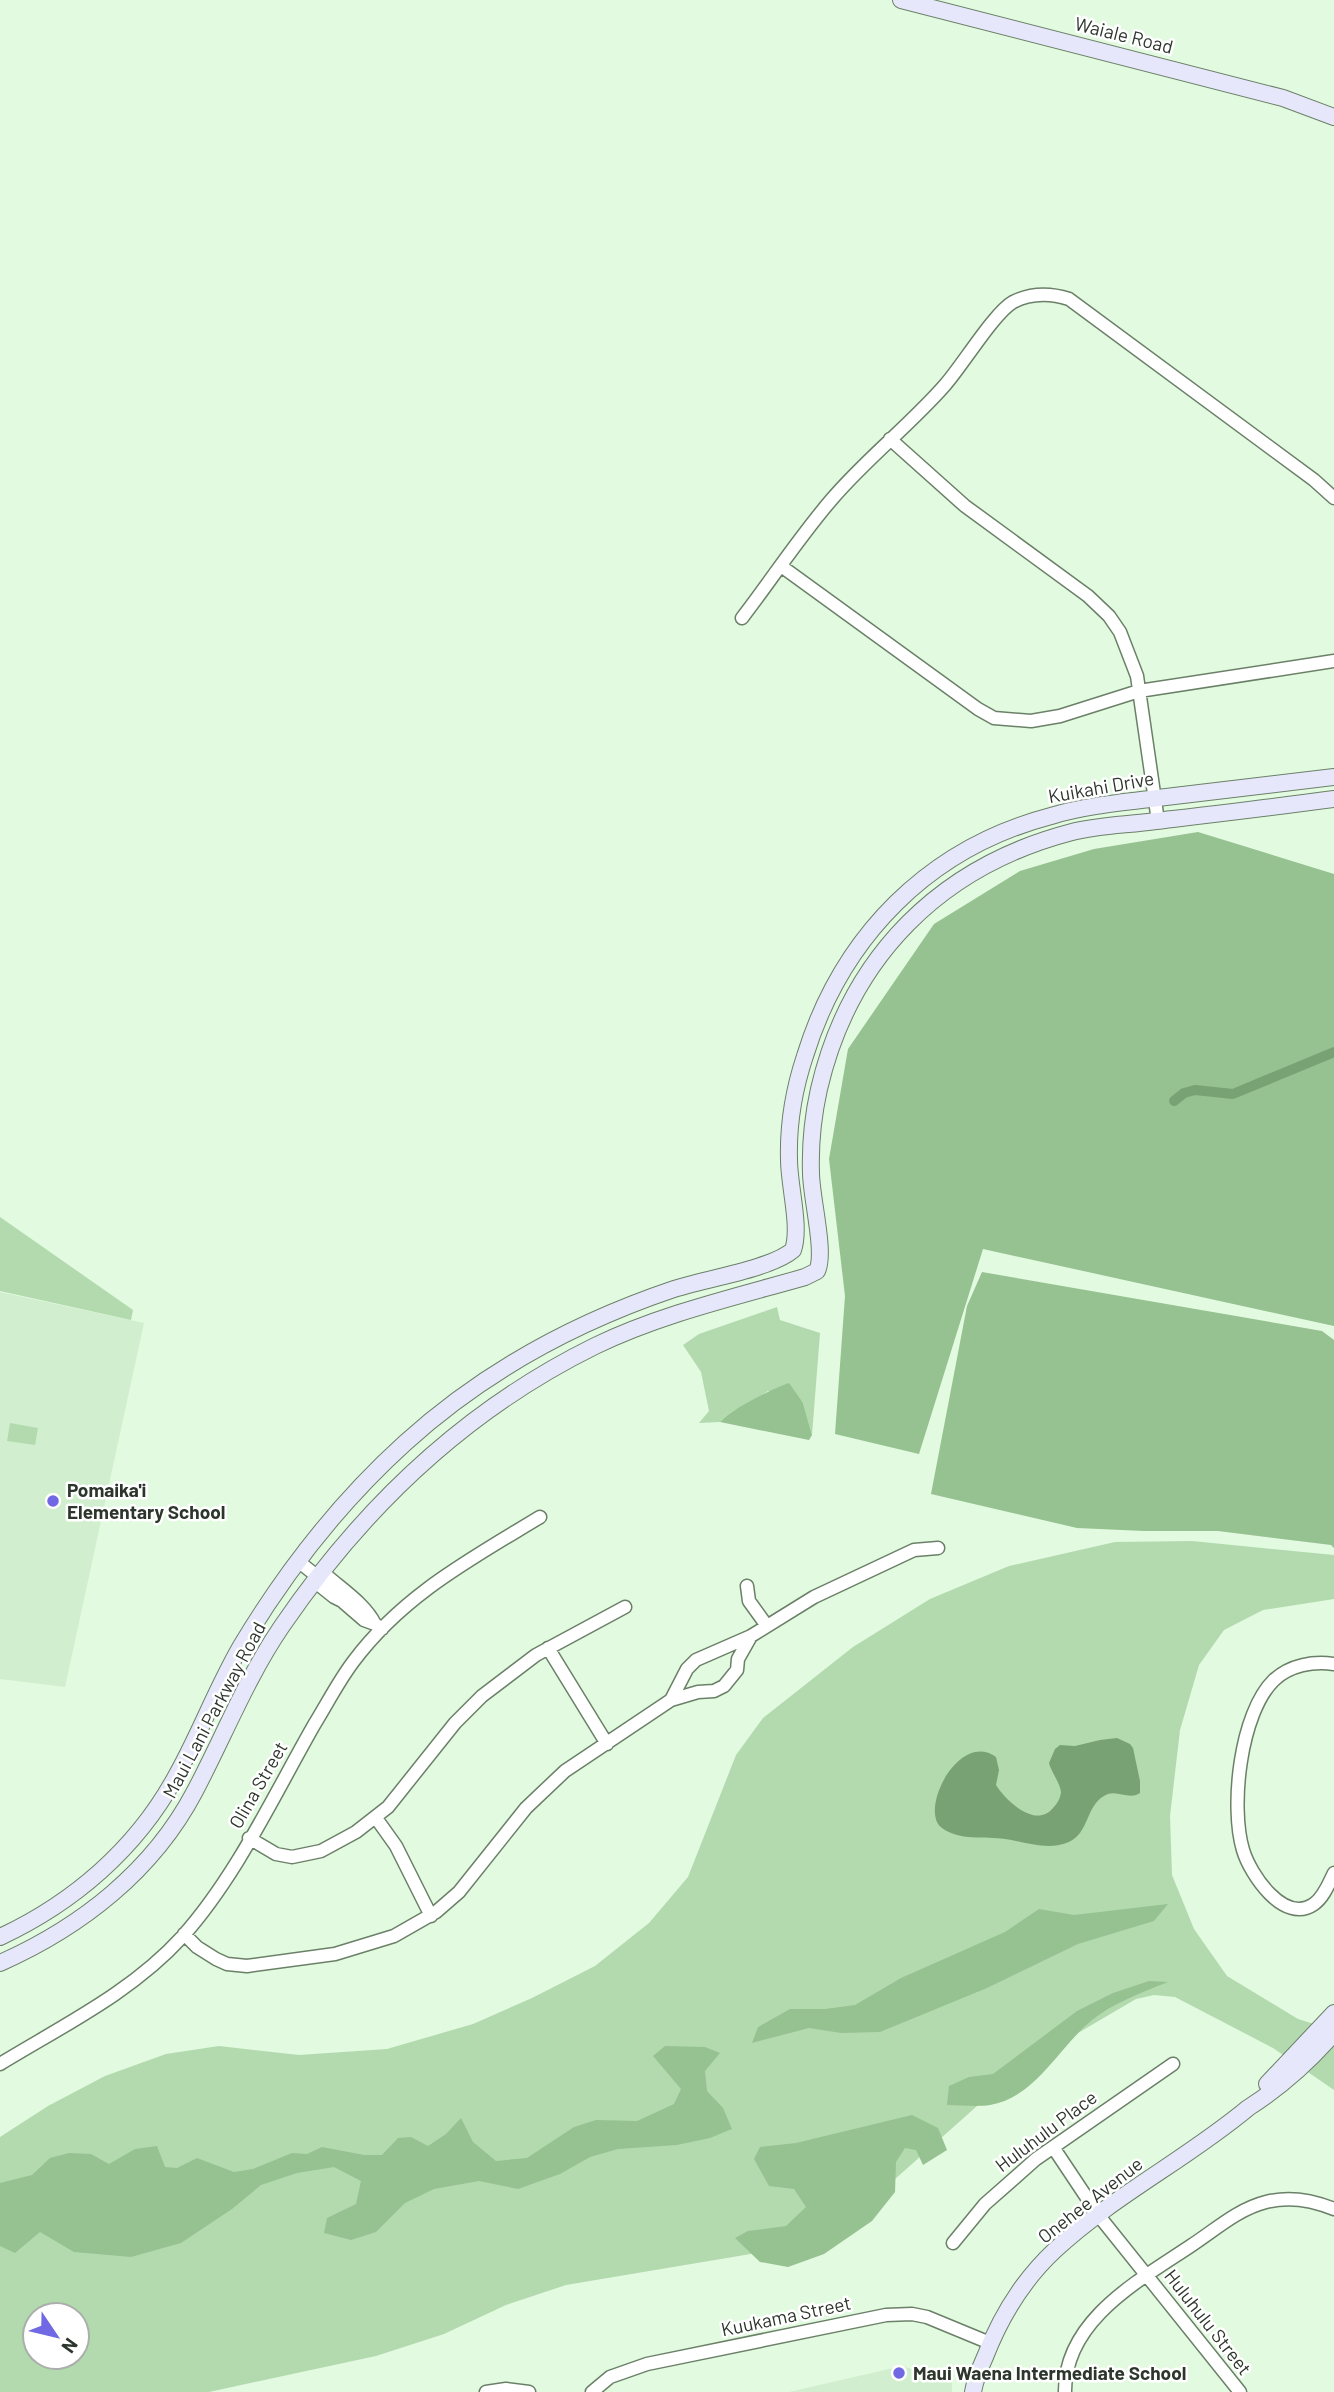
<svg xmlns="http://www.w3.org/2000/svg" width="1334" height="2392" viewBox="0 0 1334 2392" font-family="Barlow,sans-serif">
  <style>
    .built { fill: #d1efce }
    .green { fill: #b3daae; fill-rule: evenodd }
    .forest { fill: #96c191 }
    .water { fill: #79a274 }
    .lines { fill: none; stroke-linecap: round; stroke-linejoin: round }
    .canal { stroke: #79a274; stroke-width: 10 }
    .street-casing { stroke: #6b8068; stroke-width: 15 }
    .secondary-casing { stroke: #6b8068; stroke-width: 18 }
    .street { stroke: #fff; stroke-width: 12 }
    .secondary { stroke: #e6e7fb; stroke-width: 16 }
    .poi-dot { fill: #7069e3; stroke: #fff; stroke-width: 2.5 }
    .labels { text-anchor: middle; stroke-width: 5; stroke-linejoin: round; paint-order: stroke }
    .street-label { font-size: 19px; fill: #2d362c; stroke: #fff }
    .poi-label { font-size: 19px; font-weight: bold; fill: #2d362c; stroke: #fff; text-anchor: start }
  </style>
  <rect width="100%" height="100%" fill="#e2fadf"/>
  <!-- built -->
  <path class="built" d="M 0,1292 L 144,1323 L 65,1687 L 0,1679 Z
    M 902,2366 L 952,2381 L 952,2392 L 789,2392 Z"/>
  <!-- green -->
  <path class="green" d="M 0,1217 L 133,1310 L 131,1320 L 0,1291 Z
    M 777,1307 L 780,1320 L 820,1333 L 812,1435 L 803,1403 L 768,1391 C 752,1402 733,1408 720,1422 L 699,1423 L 709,1411 L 701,1372 L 683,1345 L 699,1334 Z
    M 10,1423 L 38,1428 L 35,1445 L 7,1441 Z
    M 1192,1541 L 1334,1555 L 1334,1599 L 1263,1610 L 1224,1630 L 1199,1665 L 1180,1730 L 1170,1816 L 1172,1875 L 1194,1929 L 1227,1976 L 1298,2019 L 1334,2030 L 1334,2090 L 1273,2048 L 1175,1997 L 1154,1995 L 1136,1999 L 1066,2040 L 995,2090 L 876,2196 L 769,2251 L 566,2285 L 506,2305 L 444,2334 L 376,2356 L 209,2392 L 0,2392 L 0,2137 L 48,2106 L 105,2076 L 166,2054 L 219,2046 L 299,2055 L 387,2049 L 473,2024 L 532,1998 L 595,1966 L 649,1923 L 688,1877 L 736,1755 L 763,1718 L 853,1647 L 930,1599 L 1009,1566 L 1115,1542 ZM 35,2315 L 77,2315 L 77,2357 L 35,2357 Z"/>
  <!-- forest -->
  <path class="forest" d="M 1198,832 L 1334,874 L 1334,1326 L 983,1249 L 919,1454 L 835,1434 L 845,1296 L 829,1159 L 848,1049 L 934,924 L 1020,871 L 1094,849 Z
    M 982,1272 L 1322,1331 L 1334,1340 L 1334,1548 L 1331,1545 L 1218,1531 L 1144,1531 L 1077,1528 L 931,1494 L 967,1306 Z
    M 789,1383 L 803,1403 L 812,1435 L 809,1440 L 720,1422 C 733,1408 770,1390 789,1383 Z
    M 1168,1904 L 1154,1921 L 1078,1944 L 987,1988 L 880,2032 L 841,2033 L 809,2028 L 752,2043 L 758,2027 L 790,2009 L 825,2009 L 855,2005 L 901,1978 L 1005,1932 L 1039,1909 L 1074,1915 Z
    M 1149,1981 L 1168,1982 C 1143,1992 1113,2003 1092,2020 C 1060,2046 1035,2098 990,2105 C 977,2107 961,2105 947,2105 L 949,2086 L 969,2077 L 993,2074 L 1077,2011 L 1113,1993 Z
    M 665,2046 L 705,2047 L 720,2053 L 705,2071 L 707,2091 L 723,2108 L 732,2129 L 710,2138 L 677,2145 L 618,2149 L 590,2157 L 560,2174 L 518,2189 L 479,2181 L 434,2189 L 405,2203 L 376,2232 L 351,2240 L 324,2233 L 327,2218 L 356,2204 L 361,2181 L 334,2167 L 297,2173 L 261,2185 L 232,2209 L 181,2243 L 131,2257 L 74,2252 L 40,2232 L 15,2253 L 0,2246 L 0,2183 L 32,2175 L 50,2158 L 69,2153 L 91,2154 L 109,2164 L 135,2149 L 157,2146 L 165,2167 L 177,2168 L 197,2158 L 234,2172 L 253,2169 L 292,2153 L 307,2154 L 322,2147 L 364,2155 L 382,2155 L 398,2138 L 411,2137 L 428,2146 L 446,2134 L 461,2118 L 473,2142 L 496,2161 L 527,2158 L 574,2127 L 596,2120 L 637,2121 L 674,2104 L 681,2089 L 653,2056 Z
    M 912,2115 L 938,2128 L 947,2150 L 923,2165 L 916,2150 L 905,2148 L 896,2162 L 895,2192 L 872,2221 L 824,2254 L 788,2267 L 760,2262 L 735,2238 L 748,2231 L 786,2226 L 806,2207 L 794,2189 L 769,2186 L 754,2159 L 760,2147 L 796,2143 Z"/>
  <!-- water -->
  <path class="water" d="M 1117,1738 L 1130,1744 L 1133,1748 L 1140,1781 L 1140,1793 C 1128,1801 1116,1788 1104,1796 C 1086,1806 1089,1833 1069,1842 C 1048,1851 1026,1842 1005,1839 C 985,1836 959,1841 942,1828 C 918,1811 959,1730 996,1757 L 999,1770 L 996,1785 C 1006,1801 1036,1829 1053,1808 C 1057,1804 1060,1799 1061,1793 C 1061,1784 1051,1772 1049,1763 L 1055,1749 L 1060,1745 L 1075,1746 L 1100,1740 Z"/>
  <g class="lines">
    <!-- canal -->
    <path class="canal" d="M 1174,1101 L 1184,1093 L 1195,1090 L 1233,1094 L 1334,1052"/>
    <defs>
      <path id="street" d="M 890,439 L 965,506 L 1088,596 L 1109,616 L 1120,632 L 1137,676 L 1158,821
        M 781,566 L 978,709 L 994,718 L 1031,721 L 1060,716 L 1139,691 L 1334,661
        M 742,618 C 772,579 800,536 832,499 C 867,458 910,425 945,385 C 962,366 994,313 1013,302 C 1031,293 1050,293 1069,299 L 1314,480 L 1334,498
        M 298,1561 L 318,1577 L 319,1585 L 334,1597 L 342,1601 L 364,1620 L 375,1624 L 382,1629
        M 318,1577 L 326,1575 C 343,1590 365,1604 375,1624
        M 747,1586 L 749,1601 L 767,1626
        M 548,1648 L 607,1744
        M 1334,1664 C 1313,1661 1290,1665 1274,1680 C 1240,1713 1230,1807 1243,1850 C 1250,1874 1284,1925 1314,1904 C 1324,1897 1329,1883 1334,1873
        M 671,1700 L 687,1669 L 696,1660 L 751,1636 L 814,1597 L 914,1550 L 938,1548
        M 376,1818 L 396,1846 L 431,1916
        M 249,1838 L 276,1854 L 292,1857 L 321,1851 L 356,1832 L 388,1807 L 455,1723 L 482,1696 L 536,1655 L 625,1607
        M 184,1934 L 197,1947 L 216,1959 L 227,1964 L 247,1966 L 335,1954 L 394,1936 L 436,1912 L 459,1892 L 526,1808 L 565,1771 L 671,1700 L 698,1692 L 714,1691 L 724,1686 L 737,1670 L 738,1659 L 751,1636
        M 0,2064 C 64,2025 132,1992 182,1937 C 236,1877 274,1795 314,1725 C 327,1704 338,1682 353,1662 C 403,1595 471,1559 540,1517
        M 1053,2147 L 1099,2216 L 1240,2392
        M 953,2243 L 985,2204 L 1036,2159 L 1173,2064
        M 486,2392 L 506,2389 L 529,2392
        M 592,2392 L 610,2377 L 647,2364 L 886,2315 L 912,2314 L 927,2317 L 990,2343
        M 1065,2392 C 1064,2320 1140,2280 1192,2245 C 1215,2230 1238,2209 1266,2202 C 1289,2196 1312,2200 1334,2209"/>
      <path id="secondary" d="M 901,0 L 1283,98 L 1334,117
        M 0,1937 C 73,1903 136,1849 175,1778 C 199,1736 216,1689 241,1646 C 286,1571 341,1501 405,1443 C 482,1373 576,1322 674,1289 C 704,1279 771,1269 793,1250 C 801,1227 789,1186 789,1160 C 788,1126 794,1089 805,1056 C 842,936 929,848 1051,816 C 1088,805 1127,802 1166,797 C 1222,790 1278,784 1334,777
        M 0,1963 C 81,1927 153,1871 195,1791 C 224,1736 247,1677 282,1626 C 364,1506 465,1410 595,1346 C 661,1314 735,1297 805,1277 L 817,1271 C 826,1253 811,1197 811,1173 C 810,1144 813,1116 819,1089 C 850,956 941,866 1072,832 C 1099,825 1128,825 1156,821 C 1215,814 1275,807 1334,799
        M 1267,2084 L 1334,2013
        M 973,2392 C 975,2380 980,2368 985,2357 C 1000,2318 1024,2279 1055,2250 C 1113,2196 1187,2159 1248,2108 C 1281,2087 1309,2062 1334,2033"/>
    </defs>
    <!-- street casing -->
    <use href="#street" class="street-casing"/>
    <!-- secondary casing -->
    <use href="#secondary" class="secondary-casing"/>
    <!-- street -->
    <use href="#street" class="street"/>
    <!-- secondary -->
    <use href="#secondary" class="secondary"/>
  </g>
  <!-- markers -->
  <g class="poi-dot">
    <circle cx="53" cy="1501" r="7"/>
    <circle cx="899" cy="2373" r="7"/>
  </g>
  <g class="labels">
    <!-- street labels -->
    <g class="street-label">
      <text transform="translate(1124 35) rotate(14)" y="7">Waiale Road</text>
      <text transform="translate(1101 787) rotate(-10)" y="7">Kuikahi Drive</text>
      <text transform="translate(214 1710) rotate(-62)" y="7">Maui Lani Parkway Road</text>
      <text transform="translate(258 1785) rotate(-60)" y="7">Olina Street</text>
      <text transform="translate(1046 2131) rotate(-37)" y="7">Huluhulu Place</text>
      <text transform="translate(1090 2200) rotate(-38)" y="7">Onehee Avenue</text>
      <text transform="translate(786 2316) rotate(-12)" y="7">Kuukama Street</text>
      <text transform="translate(1208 2322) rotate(52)" y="7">Huluhulu Street</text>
    </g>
    <!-- poi labels -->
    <g class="poi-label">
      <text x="67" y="1497">Pomaika'i<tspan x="67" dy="22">Elementary School</tspan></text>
      <text x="913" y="2380">Maui Waena Intermediate School</text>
    </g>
  </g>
  <!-- north arrow -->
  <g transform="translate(56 2336) rotate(125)"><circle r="33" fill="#ffffff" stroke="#abafab" stroke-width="2"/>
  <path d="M0-5L12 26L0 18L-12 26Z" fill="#7069e3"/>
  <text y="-10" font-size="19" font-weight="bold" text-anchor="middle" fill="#2d362c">N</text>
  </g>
</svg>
